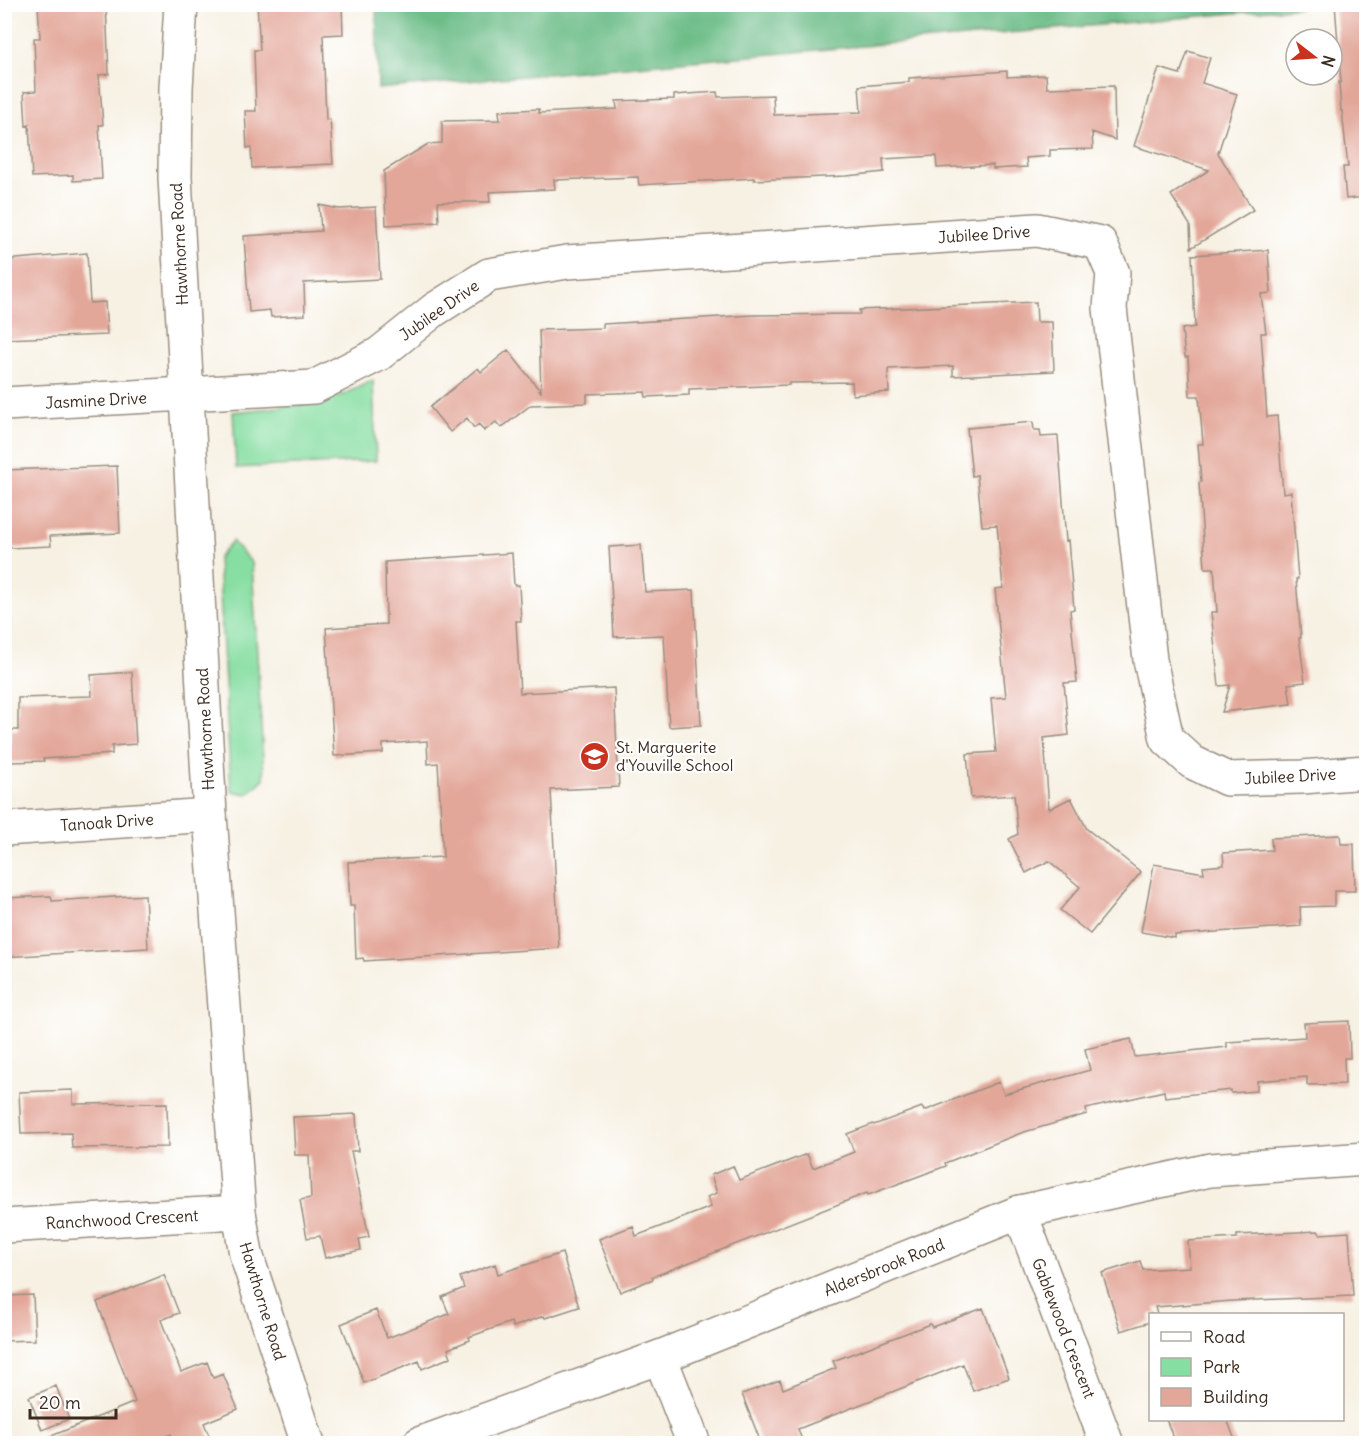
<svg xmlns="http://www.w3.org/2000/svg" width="1371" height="1448" viewBox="0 0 1371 1448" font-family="Delius,sans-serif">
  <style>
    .green { fill: #87dea2; stroke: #618460; stroke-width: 1.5 }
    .forest { fill: #6dbd88; stroke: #547453; stroke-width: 1.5 }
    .building { fill: #e3a79a }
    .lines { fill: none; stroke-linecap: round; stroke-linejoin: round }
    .street-casing { stroke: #998e80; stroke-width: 36 }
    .secondary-casing { stroke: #998e80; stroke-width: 36 }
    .street { stroke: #fff; stroke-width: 33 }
    .secondary { stroke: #fff; stroke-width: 33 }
    .labels { text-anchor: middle; stroke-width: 4.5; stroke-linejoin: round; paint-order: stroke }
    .street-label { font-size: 16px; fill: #3b2a1e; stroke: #fff }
    .poi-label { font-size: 16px; fill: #3b2a1e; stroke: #fff; text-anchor: start }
  </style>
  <rect width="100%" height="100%" fill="#fff"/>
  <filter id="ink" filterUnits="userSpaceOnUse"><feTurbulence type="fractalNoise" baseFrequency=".0167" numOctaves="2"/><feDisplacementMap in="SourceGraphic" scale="12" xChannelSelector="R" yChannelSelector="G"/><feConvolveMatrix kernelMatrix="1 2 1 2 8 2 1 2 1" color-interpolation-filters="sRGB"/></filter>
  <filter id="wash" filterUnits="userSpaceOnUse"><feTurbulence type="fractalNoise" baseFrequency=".008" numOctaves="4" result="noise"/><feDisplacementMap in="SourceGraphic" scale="24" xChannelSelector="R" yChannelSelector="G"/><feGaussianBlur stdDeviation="1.35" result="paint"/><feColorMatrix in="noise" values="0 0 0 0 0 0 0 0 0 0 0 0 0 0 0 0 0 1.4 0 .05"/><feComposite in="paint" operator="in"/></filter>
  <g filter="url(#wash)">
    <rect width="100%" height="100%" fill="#f7f1e3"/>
    <!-- green -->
    <path class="green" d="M 373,380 L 376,461 L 236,468 L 233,412 L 307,404 L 345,394 Z
      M 232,541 L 252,563 L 264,779 L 247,794 L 231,791 L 218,558 Z"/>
    <!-- forest -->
    <path class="forest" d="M 1303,4 L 1303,7 L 378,89 L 376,5 Z"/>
    <g id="blocks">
      <!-- building -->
      <path class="building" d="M 38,4 L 106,4 L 109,74 L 99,75 L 103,125 L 99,125 L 102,179 L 73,181 L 73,175 L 32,177 L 29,125 L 26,126 L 24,92 L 36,91 L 34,38 L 40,38 Z
        M 257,4 L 342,4 L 343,34 L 323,35 L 326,120 L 330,119 L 333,164 L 252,168 L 251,147 L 247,148 L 245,111 L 256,111 L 254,50 L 260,50 Z
        M 1335,4 L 1366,4 L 1366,197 L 1346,199 L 1343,167 L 1348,167 L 1342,111 L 1341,111 L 1339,82 L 1341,82 Z
        M 1188,51 L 1210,58 L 1202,83 L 1237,94 L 1218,153 L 1253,210 L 1191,248 L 1190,225 L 1171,195 L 1209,170 L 1134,146 L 1159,68 L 1180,74 Z
        M 1007,71 L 1007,77 L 1046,75 L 1047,88 L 1114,86 L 1115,140 L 1092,132 L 1093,149 L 1050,150 L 1050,156 L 1026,158 L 1027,167 L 993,169 L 993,165 L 937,168 L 936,156 L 883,159 L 884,172 L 846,176 L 754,180 L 754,178 L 639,185 L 638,177 L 554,180 L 555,189 L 489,192 L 490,202 L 438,202 L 439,222 L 386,225 L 384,171 L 428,144 L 442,143 L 442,121 L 500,120 L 499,111 L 539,109 L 539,113 L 617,109 L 616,101 L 674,99 L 674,95 L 717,92 L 718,97 L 773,95 L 774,115 L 861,112 L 859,86 L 909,82 L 909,78 Z
        M 319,205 L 339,209 L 376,207 L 380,279 L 304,283 L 305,315 L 271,317 L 270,310 L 249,312 L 244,236 L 321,231 Z
        M 1268,250 L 1271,293 L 1261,294 L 1266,333 L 1261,333 L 1267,417 L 1277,416 L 1283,493 L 1291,492 L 1298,579 L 1296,579 L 1301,638 L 1299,638 L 1305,682 L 1288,684 L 1291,704 L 1222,712 L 1230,685 L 1219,686 L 1211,612 L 1217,612 L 1214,568 L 1205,568 L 1199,483 L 1201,482 L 1198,444 L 1203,444 L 1199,396 L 1190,396 L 1188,357 L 1185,357 L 1182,329 L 1195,327 L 1192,255 Z
        M 87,253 L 90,303 L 105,302 L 107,335 L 4,339 L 4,260 Z
        M 1036,302 L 1037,322 L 1052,322 L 1054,371 L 953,376 L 953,366 L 888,369 L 889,392 L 853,395 L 852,382 L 789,383 L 789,385 L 689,389 L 689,395 L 646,397 L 645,392 L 587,394 L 587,403 L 531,405 L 501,428 L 496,422 L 484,431 L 479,424 L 474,428 L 467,418 L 450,432 L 430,407 L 478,368 L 481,372 L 508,350 L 541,392 L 539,330 L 603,328 L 603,324 L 753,315 L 860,314 L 859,310 Z
        M 1033,422 L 1034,430 L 1040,430 L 1041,437 L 1058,436 L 1066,541 L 1068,540 L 1074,609 L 1070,610 L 1077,682 L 1064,683 L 1069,735 L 1044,738 L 1049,809 L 1071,798 L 1087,829 L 1141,872 L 1090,934 L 1060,910 L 1080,887 L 1049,861 L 1026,873 L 1009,839 L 1018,834 L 1014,795 L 971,798 L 967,754 L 996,752 L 991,698 L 1006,697 L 995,589 L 1003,588 L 997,525 L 982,526 L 977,475 L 972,476 L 967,428 Z
        M 117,466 L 120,533 L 50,536 L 51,546 L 9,548 L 7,523 L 4,523 L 4,470 Z
        M 641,545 L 645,592 L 694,590 L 701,725 L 669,727 L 664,635 L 614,637 L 609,547 Z
        M 512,553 L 514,585 L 519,585 L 521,621 L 516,621 L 520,693 L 614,688 L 619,787 L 551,790 L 559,948 L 364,961 L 363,958 L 356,959 L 354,906 L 350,906 L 348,862 L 443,857 L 438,763 L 428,764 L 427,741 L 383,744 L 383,753 L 334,756 L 326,628 L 386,624 L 385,562 Z
        M 132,672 L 136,744 L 112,746 L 112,754 L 43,759 L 44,761 L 11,762 L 10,730 L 18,730 L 18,698 L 92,696 L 91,675 Z
        M 1340,835 L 1341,844 L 1354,844 L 1355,891 L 1334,891 L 1334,906 L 1300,907 L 1301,926 L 1175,935 L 1175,938 L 1141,932 L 1154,864 L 1204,873 L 1203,867 L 1224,865 L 1223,853 L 1272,850 L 1271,838 Z
        M 145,895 L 148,948 L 4,957 L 4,898 L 51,896 L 52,901 Z
        M 1349,1021 L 1350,1058 L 1344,1058 L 1345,1084 L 1307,1085 L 1307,1077 L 1257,1081 L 1257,1091 L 1231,1093 L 1231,1090 L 1165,1097 L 1164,1091 L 1086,1109 L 1087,1114 L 1021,1133 L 945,1163 L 946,1166 L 868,1195 L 867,1193 L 652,1277 L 653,1279 L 620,1292 L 599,1239 L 633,1226 L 636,1236 L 711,1207 L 707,1197 L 717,1193 L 711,1175 L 733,1166 L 739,1180 L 807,1154 L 813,1168 L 854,1152 L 847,1134 L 873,1124 L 874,1125 L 922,1107 L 924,1111 L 999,1082 L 1004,1094 L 1090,1070 L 1085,1049 L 1131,1039 L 1135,1057 L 1227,1047 L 1227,1042 L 1305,1037 L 1304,1023 Z
        M 73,1090 L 73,1104 L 167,1103 L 168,1147 L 72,1148 L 71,1133 L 21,1134 L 19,1092 Z
        M 356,1114 L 358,1151 L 351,1151 L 369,1237 L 359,1239 L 361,1250 L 325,1258 L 320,1236 L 307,1238 L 300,1200 L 311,1198 L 309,1155 L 295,1155 L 293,1117 Z
        M 1318,1231 L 1320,1234 L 1349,1232 L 1353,1296 L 1232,1301 L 1155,1307 L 1157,1314 L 1150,1314 L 1150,1322 L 1121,1331 L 1102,1273 L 1140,1261 L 1143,1270 L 1190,1267 L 1188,1241 L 1237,1238 L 1237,1235 Z
        M 562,1253 L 579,1307 L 545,1318 L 544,1316 L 513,1327 L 511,1322 L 469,1337 L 470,1340 L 448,1349 L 451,1357 L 422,1369 L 419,1361 L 364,1383 L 341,1324 L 376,1310 L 387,1338 L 449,1314 L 442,1297 L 464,1288 L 460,1277 L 495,1264 L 498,1274 Z
        M 164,1275 L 179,1313 L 161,1320 L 181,1372 L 207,1362 L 213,1378 L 223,1374 L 238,1409 L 204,1423 L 212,1443 L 175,1443 L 171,1434 L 148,1443 L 34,1443 L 135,1402 L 97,1302 Z
        M 33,1295 L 35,1340 L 4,1341 L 4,1296 Z
        M 983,1308 L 1009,1378 L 973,1391 L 963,1364 L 798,1429 L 803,1443 L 761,1443 L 742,1394 L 780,1380 L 783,1389 L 836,1368 L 833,1361 L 930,1324 L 932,1327 Z
        M 56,1386 L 69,1419 L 42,1430 L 29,1397 Z
        M 1166,1419 L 1227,1419 L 1236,1443 L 1175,1443 Z"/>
    </g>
  </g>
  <g filter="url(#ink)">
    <use href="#blocks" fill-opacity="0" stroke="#998e80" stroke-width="1.5"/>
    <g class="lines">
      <defs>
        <path id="street" d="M 4,404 L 314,387 L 379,354 L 434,310 L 489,275 L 567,262 L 1037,230 L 1100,243 L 1113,273 L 1110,308 L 1150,660 L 1167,739 L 1192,762 L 1227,779 L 1302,777 L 1366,772
          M 4,829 L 210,815
          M 1020,1212 L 1107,1444
          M 4,1226 L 239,1212
          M 660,1357 L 694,1444"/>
        <path id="secondary" d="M 181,4 L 176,88 L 175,177 L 210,815 L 239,1212 L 246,1254 L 308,1444
          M 419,1444 L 660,1357 L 1020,1212 L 1210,1170 L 1366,1159"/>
      </defs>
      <!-- street casing -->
      <use href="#street" class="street-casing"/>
      <!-- secondary casing -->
      <use href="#secondary" class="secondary-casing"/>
      <!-- street -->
      <use href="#street" class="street"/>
      <!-- secondary -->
      <use href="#secondary" class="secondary"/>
    </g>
  </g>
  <!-- icons -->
  <defs>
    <symbol id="school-disc" viewBox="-11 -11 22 22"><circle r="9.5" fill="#c8321e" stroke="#fff"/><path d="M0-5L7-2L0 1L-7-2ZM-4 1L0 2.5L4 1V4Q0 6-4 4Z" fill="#fff"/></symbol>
  </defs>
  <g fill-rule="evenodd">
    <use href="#school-disc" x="578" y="740" width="33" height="33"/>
  </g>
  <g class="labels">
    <!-- street labels -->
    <g class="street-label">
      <text transform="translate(984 234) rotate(-4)" y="6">Jubilee Drive</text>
      <text transform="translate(179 244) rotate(-93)" y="6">Hawthorne Road</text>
      <text transform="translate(439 310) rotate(-35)" y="6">Jubilee Drive</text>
      <text transform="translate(96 400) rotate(-3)" y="6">Jasmine Drive</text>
      <text transform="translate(205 729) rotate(-93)" y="6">Hawthorne Road</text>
      <text transform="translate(1290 776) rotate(-3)" y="6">Jubilee Drive</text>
      <text transform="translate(107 822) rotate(-4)" y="6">Tanoak Drive</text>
      <text transform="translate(122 1219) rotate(-3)" y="6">Ranchwood Crescent</text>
      <text transform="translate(884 1267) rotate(-22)" y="6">Aldersbrook Road</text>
      <text transform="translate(263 1301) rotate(73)" y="6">Hawthorne Road</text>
      <text transform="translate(1064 1328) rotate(69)" y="6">Gablewood Crescent</text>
    </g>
    <!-- poi labels -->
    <g class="poi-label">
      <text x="616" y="753">St. Marguerite<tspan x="616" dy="18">d'Youville School</tspan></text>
    </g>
  </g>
  <!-- margin -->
  <rect width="1371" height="1448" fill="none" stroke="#fff" stroke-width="24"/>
  <!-- legend -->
  <rect x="1149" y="1313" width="195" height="108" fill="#ffffff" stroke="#b1aaa5" stroke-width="1.5"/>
  <rect x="1161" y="1332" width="30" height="9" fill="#ffffff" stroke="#b1aaa5" stroke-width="1.5"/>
  <text x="1203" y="1343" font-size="18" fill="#3b2a1e">Road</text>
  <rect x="1161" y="1358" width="30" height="18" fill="#87dea2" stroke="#b1aaa5" stroke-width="1.5"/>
  <text x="1203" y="1373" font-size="18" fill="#3b2a1e">Park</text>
  <rect x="1161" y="1388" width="30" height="18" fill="#e3a79a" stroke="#b1aaa5" stroke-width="1.5"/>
  <text x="1203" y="1403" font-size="18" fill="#3b2a1e">Building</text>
  <!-- north arrow -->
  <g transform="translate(1314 57) rotate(107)"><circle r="28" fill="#ffffff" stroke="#b1aaa5" stroke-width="1.5"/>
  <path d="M0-4.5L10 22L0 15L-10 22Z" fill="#c8321e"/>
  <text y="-9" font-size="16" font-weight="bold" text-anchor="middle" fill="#3b2a1e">N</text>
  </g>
  <!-- scale -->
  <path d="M30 1409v9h86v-9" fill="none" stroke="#3b2a1e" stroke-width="3"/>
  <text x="39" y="1409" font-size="18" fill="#3b2a1e" stroke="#ffffff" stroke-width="4.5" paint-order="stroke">20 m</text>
</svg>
